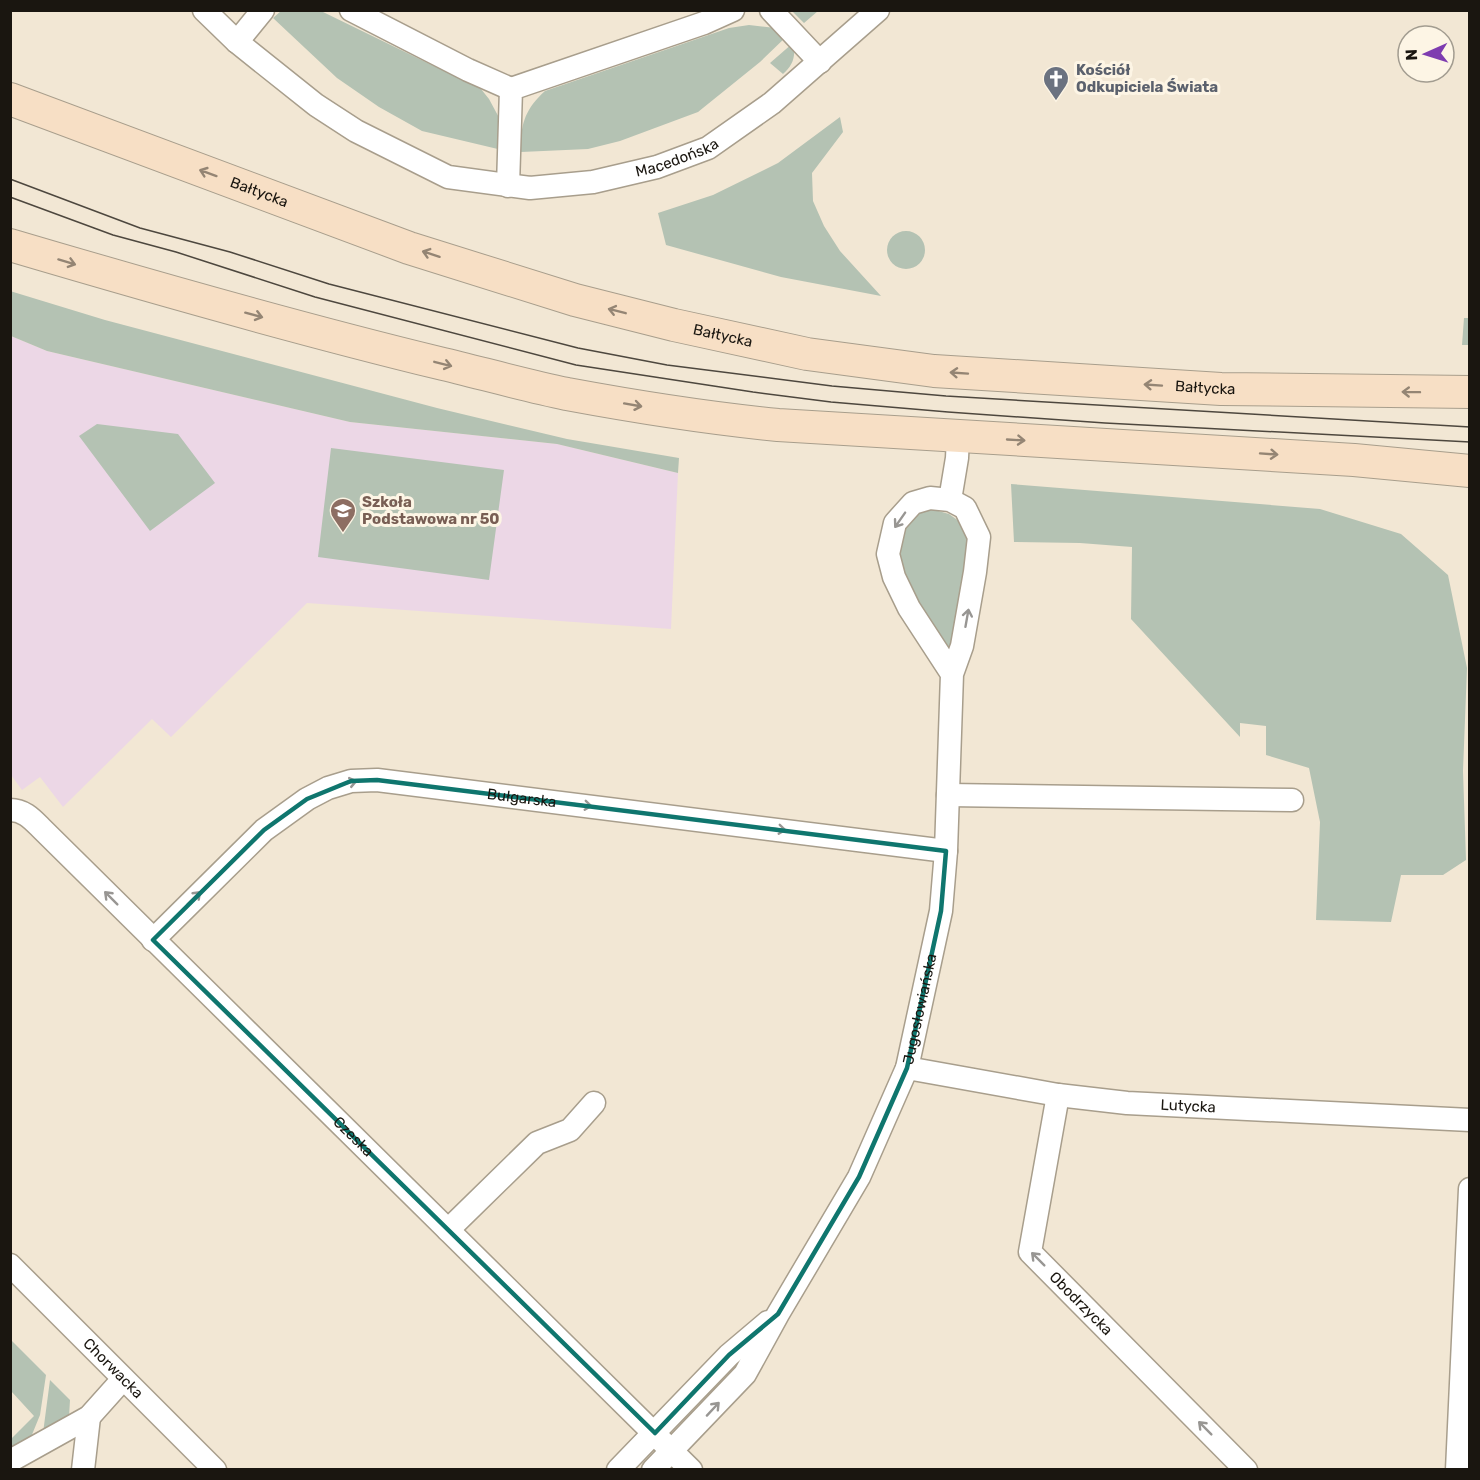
<svg xmlns="http://www.w3.org/2000/svg" width="1480" height="1480" viewBox="0 0 1480 1480" font-family="Rubik,sans-serif">
  <style>
    .education { fill: #ecd7e6 }
    .green { fill: #b4c2b3 }
    .lines { fill: none; stroke-linecap: round; stroke-linejoin: round }
    .street-casing { stroke: #a89e8c; stroke-width: 25 }
    .secondary-casing { stroke: #a89e8c; stroke-width: 34 }
    .street { stroke: #fff; stroke-width: 22 }
    .secondary { stroke: #f7dfc5; stroke-width: 32 }
    .tram { stroke: #4d473e; stroke-width: 1.5 }
    .oneway { stroke: #948574 }
    .oneway2 { stroke: #989693 }
    .marked { fill: none; stroke: #0f766e; stroke-width: 4.5; stroke-linejoin: round }
    .labels { text-anchor: middle; stroke-width: 6; stroke-linejoin: round; paint-order: stroke }
    .worship-label { font-size: 15px; font-weight: bold; fill: #5b616d; stroke: #fdf5e5; text-anchor: start }
    .street-label { font-size: 15px; fill: #1a1610; stroke: #fdf5e5 }
    .education-label { font-size: 15px; font-weight: bold; fill: #785e54; stroke: #fdf5e5; text-anchor: start }
  </style>
  <rect width="100%" height="100%" fill="#f2e7d4"/>
  <!-- education -->
  <path class="education" d="M 11,336 L 47,351 L 350,422 L 557,444 L 678,473 L 671,629 L 307,603 L 171,737 L 152,719 L 63,807 L 40,777 L 22,790 L 11,775 Z"/>
  <!-- green -->
  <path class="green" d="M 281,11 L 321,11 L 481,89 L 489,99 L 503,125 L 502,150 L 422,131 L 379,107 L 337,78 L 273,18 Z
    M 792,11 L 818,11 L 804,23 Z
    M 749,25 L 776,28 L 788,35 L 760,62 L 698,112 L 620,141 L 588,149 L 521,152 C 520,125 525,109 545,91 L 729,28 Z
    M 793,43 C 796,57 793,65 783,74 L 770,63 Z
    M 840,117 L 843,132 L 812,173 L 813,201 L 824,226 L 840,251 L 881,296 L 781,277 L 666,245 L 658,213 L 713,195 L 778,163 Z
    M887 250a19 19 0 1 1 38 0a19 19 0 1 1-38 0Z
    M 10,291 L 105,320 L 437,408 L 567,439 L 679,458 L 678,473 L 557,444 L 350,422 L 47,351 L 11,336 Z
    M 1464,318 L 1469,318 L 1469,345 L 1462,345 Z
    M 97,424 L 178,434 L 215,483 L 150,531 L 79,436 Z
    M 331,448 L 504,470 L 489,580 L 318,557 Z
    M 1011,484 L 1320,509 L 1401,534 L 1448,575 L 1467,668 L 1463,771 L 1466,860 L 1443,875 L 1401,875 L 1391,922 L 1316,920 L 1320,822 L 1309,768 L 1266,755 L 1266,726 L 1240,723 L 1240,737 L 1131,619 L 1132,547 L 1080,543 L 1014,542 Z
    M 935,510 L 949,514 L 963,524 L 969,537 L 967,556 L 952,652 L 947,652 L 906,579 C 898,559 897,523 921,512 C 925,510 931,510 935,510 Z
    M 10,1339 L 46,1375 L 40,1415 L 29,1442 L 11,1453 L 11,1439 L 34,1416 L 11,1391 Z
    M 50,1380 L 70,1400 L 69,1417 L 43,1433 Z"/>
  <g class="lines">
    <defs>
      <g id="street">
        <path id="s1" d="M 204,10 L 237,42 L 316,105 L 356,131 L 448,177 L 530,188 L 593,182 L 657,167 L 708,148 L 772,103 L 878,10"/>
        <path d="M 351,10 L 468,70 L 511,89"/>
        <path d="M 771,10 L 820,62"/>
        <path d="M 237,42 L 263,10"/>
        <path d="M 508,186 L 511,89 L 704,23 L 733,10"/>
        <path d="M 950,500 L 957,458 L 958,437"/>
        <path d="M 948,795 L 1292,800"/>
        <path id="s2" d="M 10,810 C 24,810 32,819 41,828 L 691,1470"/>
        <path id="s3" d="M 153,940 L 264,830 L 307,799 L 328,788 L 351,781 L 377,780 L 946,851"/>
        <path id="s4" d="M 907,1068 L 1058,1095 L 1127,1103 L 1470,1120"/>
        <path id="s5" d="M 1058,1095 L 1030,1252 L 1246,1470"/>
        <path d="M 448,1230 L 537,1143 L 570,1130 L 594,1103"/>
        <path id="s6" d="M 10,1265 L 215,1470"/>
        <path d="M 10,1461 L 89,1417 L 123,1379"/>
        <path d="M 83,1470 L 89,1417"/>
        <path d="M 618,1470 L 729,1355 L 768,1322"/>
        <path id="s7" d="M 653,1470 L 745,1374 L 778,1314 L 859,1177 L 907,1068 L 941,911 L 946,851 L 952,674 L 962,646 L 975,572 L 979,537 L 965,508 L 950,500 L 930,498 L 913,503 L 895,523 L 888,554 L 894,577 L 909,608 L 952,674"/>
        <path d="M 1457,1470 L 1470,1189"/>
      </g>
      <g id="secondary">
        <path id="s8" d="M 10,99 L 409,248 L 575,300 L 674,325 L 807,354 L 934,371 L 1221,389 L 1470,392"/>
        <path d="M 10,245 C 152,287 295,328 439,363 C 481,373 524,385 567,394 C 637,407 707,418 778,425 L 1354,460 L 1470,471"/>
      </g>
    </defs>
    <!-- street casing -->
    <use href="#street" class="street-casing"/>
    <!-- secondary casing -->
    <use href="#secondary" class="secondary-casing"/>
    <!-- street -->
    <use href="#street" class="street"/>
    <!-- secondary -->
    <use href="#secondary" class="secondary"/>
    <!-- tram -->
    <path class="tram" d="M 10,179 L 140,228 L 230,252 L 329,284 L 578,348 L 667,365 L 832,386 L 946,396 L 1470,427
      M 10,197 L 113,235 L 176,252 L 315,297 L 576,365 L 753,392 L 831,402 L 948,412 L 1105,423 L 1470,442"/>
  </g>
  <!-- one-way arrows -->
  <defs><path id="oneway-shaft" d="M-6 0H5M1.5-3L5.5 0L1.5 3" fill="none" stroke-width="1.6" stroke-linecap="round" stroke-linejoin="round" transform="scale(1.5)"/></defs>
  <g class="oneway">
    <use href="#oneway-shaft" transform="translate(208 173) rotate(-160)"/>
    <use href="#oneway-shaft" transform="translate(431 254) rotate(-162)"/>
    <use href="#oneway-shaft" transform="translate(67 262) rotate(17)"/>
    <use href="#oneway-shaft" transform="translate(617 311) rotate(-166)"/>
    <use href="#oneway-shaft" transform="translate(254 315) rotate(15)"/>
    <use href="#oneway-shaft" transform="translate(443 364) rotate(14)"/>
    <use href="#oneway-shaft" transform="translate(959 373) rotate(-176)"/>
    <use href="#oneway-shaft" transform="translate(1153 385) rotate(-176)"/>
    <use href="#oneway-shaft" transform="translate(1411 392) rotate(-179)"/>
    <use href="#oneway-shaft" transform="translate(633 405) rotate(10)"/>
    <use href="#oneway-shaft" transform="translate(1016 440) rotate(3)"/>
    <use href="#oneway-shaft" transform="translate(1269 454) rotate(4)"/>
  </g>
  <g class="oneway2">
    <use href="#oneway-shaft" transform="translate(900 520) rotate(125)"/>
    <use href="#oneway-shaft" transform="translate(967 618) rotate(-80)"/>
    <use href="#oneway-shaft" transform="translate(348 783) rotate(-13)"/>
    <use href="#oneway-shaft" transform="translate(583 805) rotate(7)"/>
    <use href="#oneway-shaft" transform="translate(777 829) rotate(7)"/>
    <use href="#oneway-shaft" transform="translate(111 898) rotate(-135)"/>
    <use href="#oneway-shaft" transform="translate(194 898) rotate(-44)"/>
    <use href="#oneway-shaft" transform="translate(1038 1259) rotate(-135)"/>
    <use href="#oneway-shaft" transform="translate(713 1409) rotate(-47)"/>
    <use href="#oneway-shaft" transform="translate(1205 1428) rotate(-135)"/>
  </g>
  <!-- marked area -->
  <path class="marked" d="M 377,780 L 946,851 L 941,911 L 907,1068 L 859,1177 L 778,1314 L 729,1355 L 655,1433 L 153,940 L 264,830 L 307,799 L 351,781 Z"/>
  <!-- icons -->
  <defs>
    <symbol id="church-pin" viewBox="-11 -11 22 30"><path d="M0 17L-7.5 6A9.5 9.5 0 1 1 7.5 6Z" fill="#6b7280" stroke="#fdf5e5"/><path d="M-1.2-6h2.4v3.5h3.3v2.4h-3.3V6h-2.4V-.1h-3.3v-2.4h3.3Z" fill="#fff"/></symbol>
    <symbol id="school-pin" viewBox="-11 -11 22 30"><path d="M0 17L-7.5 6A9.5 9.5 0 1 1 7.5 6Z" fill="#8d6e63" stroke="#fdf5e5"/><path d="M0-5L7-2L0 1L-7-2ZM-4 1L0 2.5L4 1V4Q0 6-4 4Z" fill="#fff"/></symbol>
  </defs>
  <g fill-rule="evenodd">
    <use href="#church-pin" x="1041" y="64" width="30" height="40"/>
    <use href="#school-pin" x="328" y="496" width="30" height="40"/>
  </g>
  <g class="labels">
    <!-- worship labels -->
    <g class="worship-label">
      <text x="1076" y="75">Kościół<tspan x="1076" dy="17">Odkupiciela Świata</tspan></text>
    </g>
    <!-- street labels -->
    <g class="street-label">
      <text dy="5" stroke="none"><textPath href="#s1" startOffset="531">Macedońska</textPath></text>
      <text dy="5" stroke="none"><textPath href="#s8" startOffset="266">Bałtycka</textPath></text>
      <text dy="5" stroke="none"><textPath href="#s8" startOffset="752">Bałtycka</textPath></text>
      <text dy="5" stroke="none"><textPath href="#s8" startOffset="1238">Bałtycka</textPath></text>
      <text dy="5" stroke="none"><textPath href="#s3" startOffset="429">Bułgarska</textPath></text>
      <text dy="5" stroke="none"><textPath href="#s7" startOffset="540">Jugosłowiańska</textPath></text>
      <text dy="5" stroke="none"><textPath href="#s4" startOffset="284">Lutycka</textPath></text>
      <text dy="5" stroke="none"><textPath href="#s2" startOffset="476">Czeska</textPath></text>
      <text dy="5" stroke="none"><textPath href="#s5" startOffset="232">Obodrzycka</textPath></text>
      <text dy="5" stroke="none"><textPath href="#s6" startOffset="146">Chorwacka</textPath></text>
    </g>
    <!-- education labels -->
    <g class="education-label">
      <text x="362" y="507">Szkoła<tspan x="362" dy="17">Podstawowa nr 50</tspan></text>
    </g>
  </g>
  <!-- border -->
  <rect width="1480" height="1480" fill="none" stroke="#1a1610" stroke-width="24"/>
  <!-- north arrow -->
  <g transform="translate(1426 54) rotate(267)"><circle r="28" fill="#fdf5e5" stroke="#a29c90" stroke-width="1.5"/>
  <path d="M0-4.5L10 22L0 15L-10 22Z" fill="#7e3cb0"/>
  <text y="-9" font-size="16" font-weight="bold" text-anchor="middle" fill="#1a1610">N</text>
  </g>
</svg>
